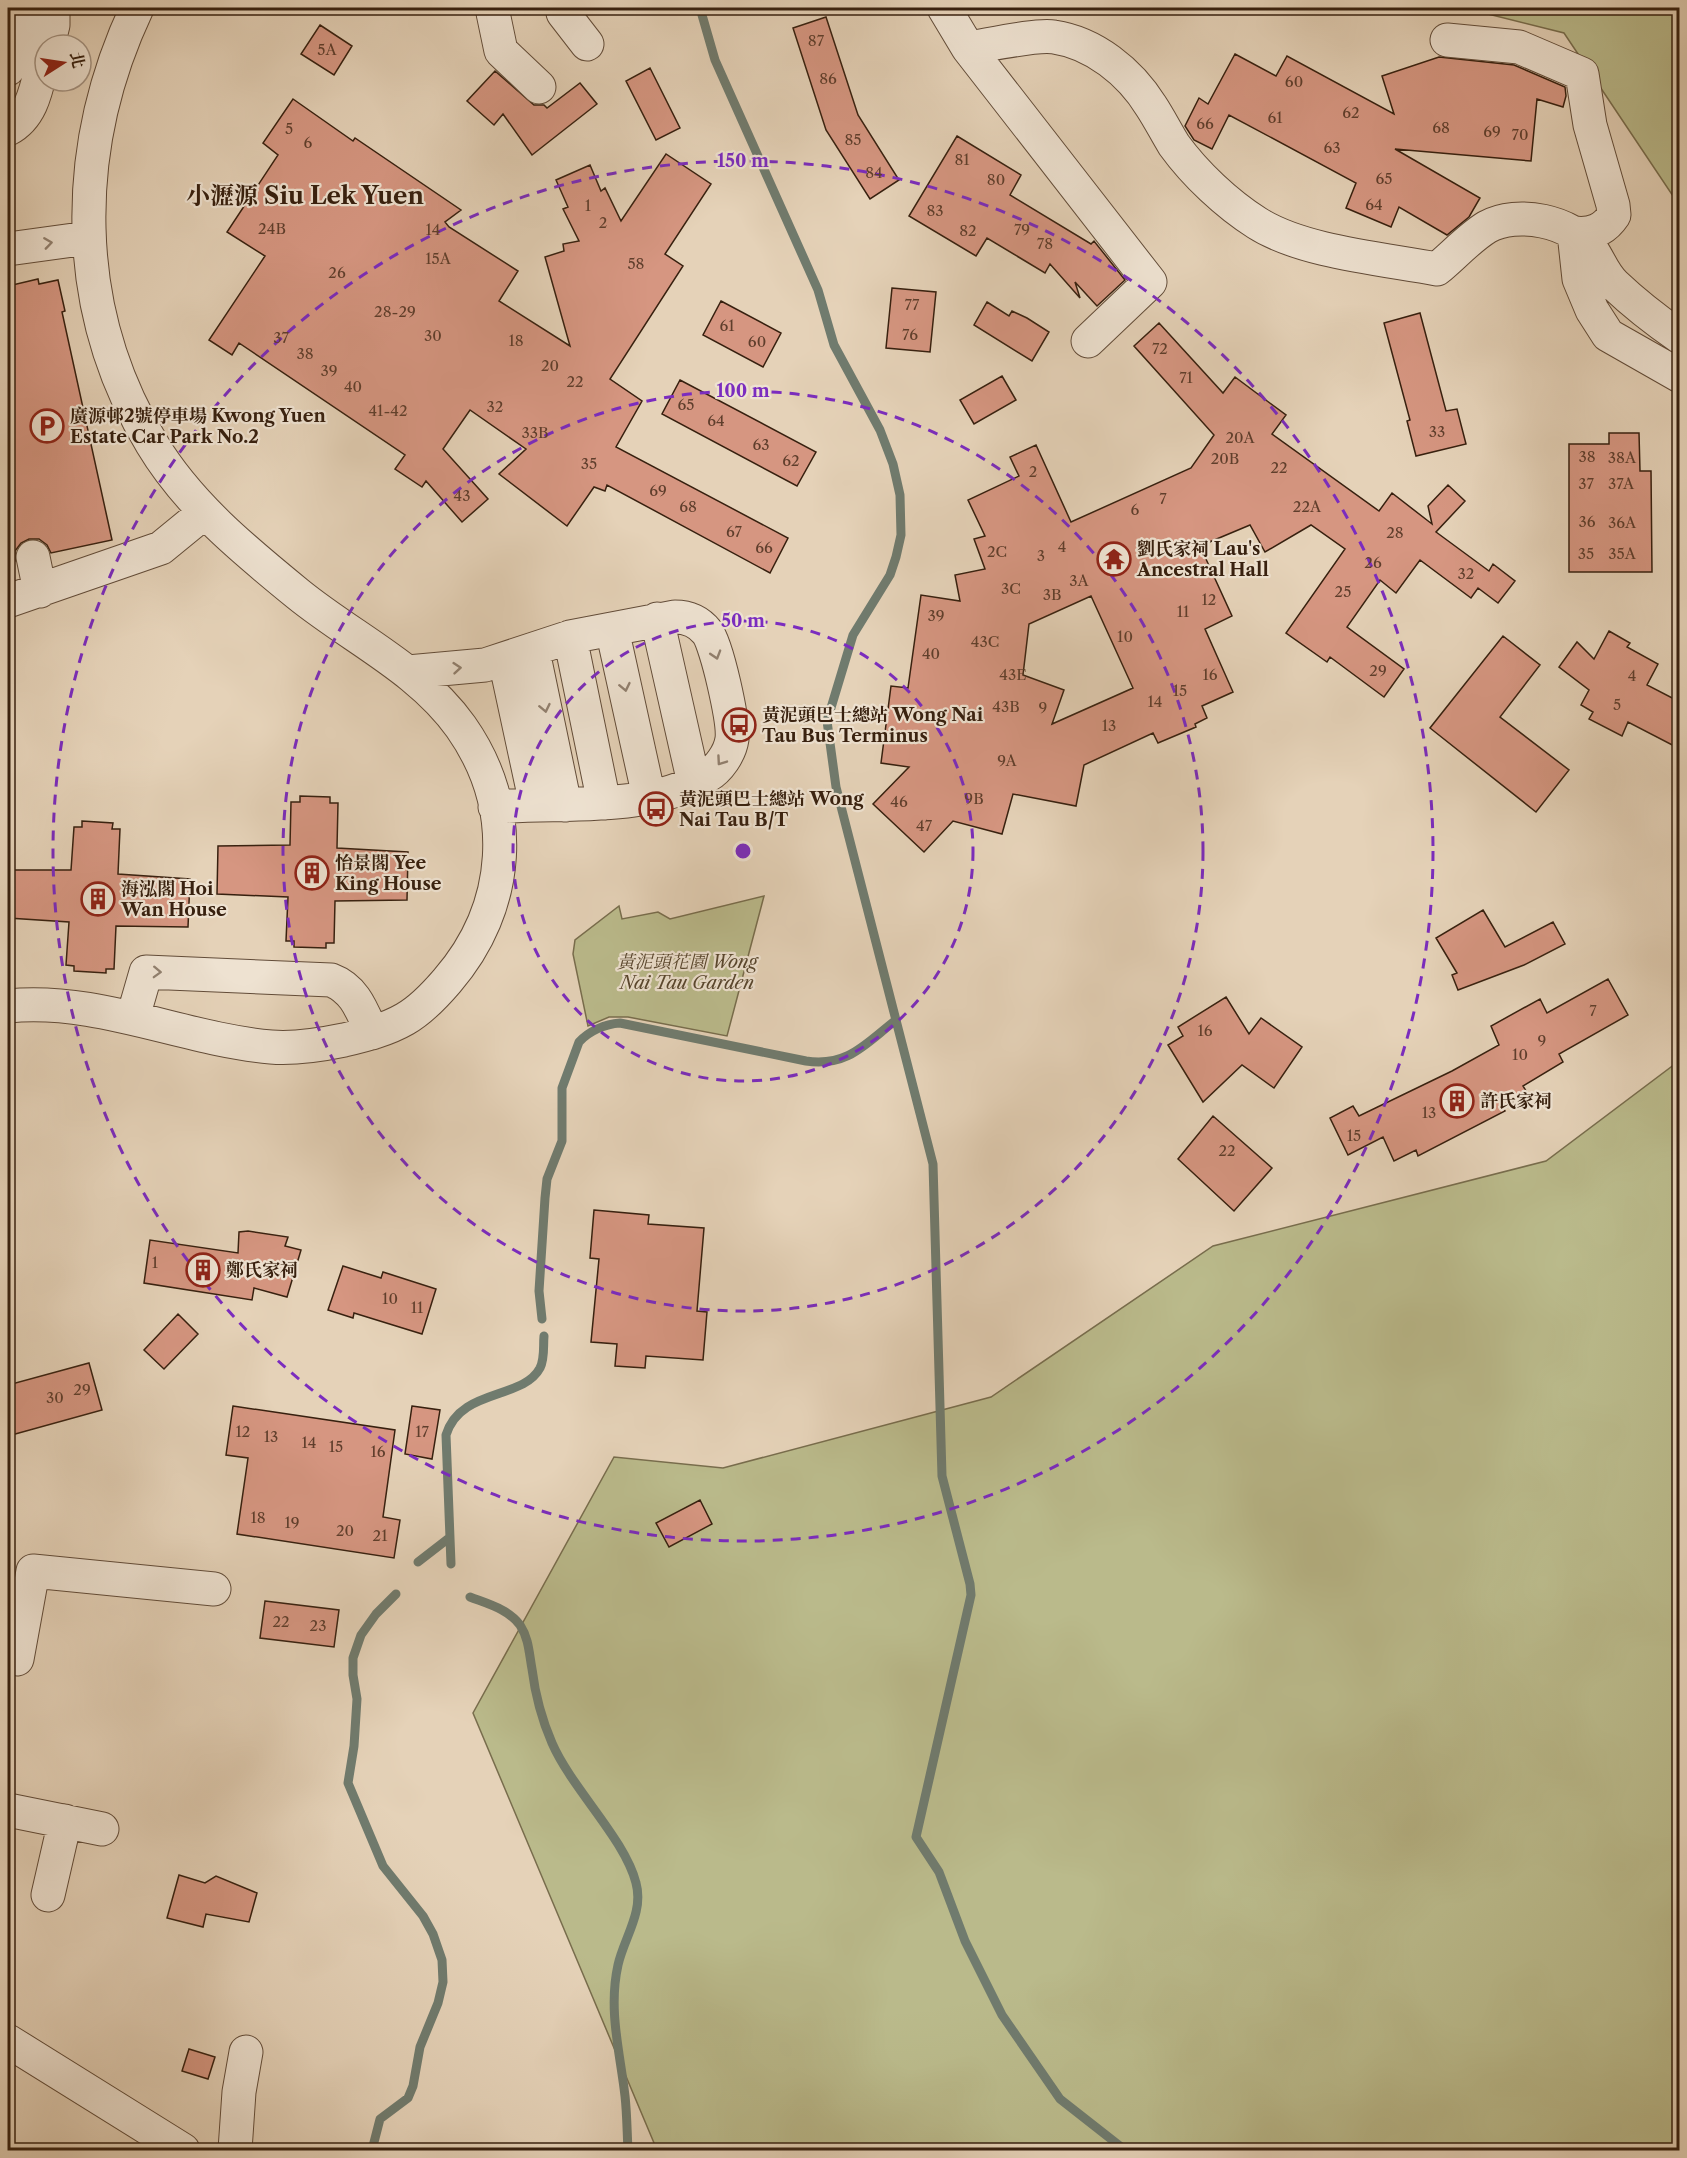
<svg xmlns="http://www.w3.org/2000/svg" width="1687" height="2158" viewBox="0 0 1687 2158" font-family="'Libre Caslon Text','Noto Serif TC',serif">
  <style>
    .green { fill: #baba8b; stroke: #786d4d; stroke-width: 1.5 }
    .lines { fill: none; stroke-linecap: round; stroke-linejoin: round }
    .stream { stroke: #707b6e; stroke-width: 9 }
    .building { fill: #d69681; stroke: #37200f; stroke-width: 1.5; fill-rule: evenodd }
    .minor-casing { stroke: #624c39; stroke-width: 35 }
    .minor { stroke: #eee2d1; stroke-width: 33 }
    .oneway { stroke: #928170 }
    .ring { fill: none; stroke: #7b2cbf; stroke-width: 3; stroke-dasharray: 10 8 }
    .labels { text-anchor: middle; stroke-width: 4.5; stroke-linejoin: round; paint-order: stroke }
    .number-label { font-size: 15px; fill: #5f3e2c }
    .poi-label { font-size: 18px; font-weight: bold; fill: #37200f; stroke: #eee2d1; text-anchor: start }
    .park-label { font-size: 18px; font-style: italic; fill: #58462e; stroke: #eee2d1 }
    .district-label { font-size: 24px; font-weight: bold; fill: #37200f; stroke: #eee2d1 }
    .centre { fill: #7b2cbf; stroke: #eee2d1; stroke-width: 3 }
    .ring-label { font-size: 18px; text-anchor: middle; font-weight: bold; fill: #7b2cbf; stroke: #eee2d1; stroke-width: 4.5; stroke-linejoin: round; paint-order: stroke }
  </style>
  <rect width="100%" height="100%" fill="#e5d2b8"/>
  <filter id="stains"><feTurbulence type="fractalNoise" baseFrequency=".00333" numOctaves="4"/><feColorMatrix values="0 0 0 0 .2 0 0 0 0 .09 0 0 0 0 .02 0 0 0 .5 -.17"/></filter>
  <radialGradient id="worn" r=".72"><stop offset=".6" stop-color="#630" stop-opacity="0"/><stop offset="1" stop-color="#630" stop-opacity=".3"/></radialGradient>
  <!-- green -->
  <path class="green" d="M 1464,8 L 1679,8 L 1679,205 L 1564,33 Z
    M 764,896 L 727,1036 L 628,1017 L 609,1017 L 588,1026 L 573,954 L 575,940 L 619,906 L 622,919 L 658,912 L 670,919 Z
    M 1679,1061 L 1679,2150 L 657,2150 L 473,1713 L 614,1457 L 723,1468 L 991,1397 L 1213,1246 L 1546,1161 Z"/>
  <g class="lines">
    <!-- stream -->
    <path class="stream" d="M 700,8 L 715,60 L 818,290 L 834,345 L 880,430 L 893,464 L 900,495 L 901,535 L 896,557 L 890,575 L 853,635 L 827,721 L 836,787 L 933,1164 L 942,1476 L 970,1584 L 971,1595 L 916,1837 L 939,1872 L 965,1941 L 1002,2015 L 1060,2099 L 1125,2150
      M 542,1319 L 539,1291 L 545,1198 L 547,1179 L 562,1141 L 562,1088 L 579,1042 C 589,1031 605,1024 620,1023 L 806,1061 C 848,1067 865,1044 896,1020
      M 418,1562 L 449,1538
      M 451,1564 L 446,1435 C 460,1388 523,1400 540,1368 C 545,1358 543,1346 544,1336
      M 470,1597 C 488,1604 508,1609 520,1625 C 529,1639 529,1653 532,1669 C 535,1693 542,1720 552,1743 C 572,1789 625,1839 636,1883 C 644,1912 624,1938 618,1965 C 608,2010 620,2052 625,2096 C 627,2114 627,2132 628,2150
      M 372,2150 L 380,2119 L 408,2098 L 413,2086 L 420,2047 L 438,2003 L 443,1982 L 442,1960 L 433,1934 L 423,1916 L 383,1866 L 348,1783 L 354,1746 L 357,1699 L 353,1675 L 353,1658 L 361,1635 L 376,1614 L 396,1594"/>
  </g>
  <!-- building -->
  <path class="building" d="M 826,17 L 858,115 L 899,180 L 870,199 L 826,130 L 793,28 Z
    M 320,25 L 352,46 L 334,75 L 301,54 Z
    M 1235,54 L 1276,76 L 1287,56 L 1394,114 L 1382,76 L 1439,57 L 1514,65 L 1565,87 L 1566,96 L 1563,107 L 1537,99 L 1531,161 L 1395,149 L 1480,198 L 1469,217 L 1447,235 L 1399,207 L 1391,227 L 1346,208 L 1356,183 L 1229,115 L 1212,149 L 1194,140 L 1185,126 L 1199,98 L 1208,104 Z
    M 650,68 L 680,128 L 656,140 L 626,81 Z
    M 495,71 L 534,105 L 544,105 L 547,108 L 580,83 L 597,104 L 532,155 L 503,114 L 494,125 L 467,101 Z
    M 293,99 L 353,141 L 355,138 L 461,210 L 445,222 L 449,227 L 518,271 L 499,301 L 570,346 L 545,257 L 564,251 L 563,244 L 579,241 L 563,209 L 568,207 L 556,180 L 590,165 L 601,191 L 605,188 L 621,221 L 666,154 L 711,184 L 665,254 L 683,266 L 610,379 L 642,401 L 616,447 L 788,538 L 770,573 L 607,485 L 605,491 L 594,487 L 567,526 L 499,474 L 526,449 L 470,410 L 443,449 L 488,499 L 462,522 L 426,481 L 422,487 L 395,469 L 405,455 L 239,343 L 232,355 L 209,340 L 265,256 L 227,232 L 278,155 L 263,143 Z
    M 957,136 L 1021,175 L 1010,195 L 1091,244 L 1094,241 L 1125,280 L 1097,306 L 1075,282 L 1080,298 L 1050,264 L 1045,273 L 987,238 L 976,256 L 909,216 Z
    M 38,279 L 39,284 L 58,280 L 65,311 L 62,312 L 112,540 L 51,553 L 47,545 L 39,539 L 29,539 L 21,543 L 15,551 L 15,561 L 8,563 L 8,286 Z
    M 892,288 L 936,292 L 930,352 L 886,348 Z
    M 721,301 L 781,333 L 763,367 L 703,335 Z
    M 987,302 L 1009,316 L 1012,311 L 1027,318 L 1049,332 L 1032,361 L 974,325 Z
    M 1420,313 L 1446,411 L 1457,409 L 1466,444 L 1416,456 L 1407,421 L 1410,420 L 1384,323 Z
    M 1159,323 L 1223,393 L 1235,377 L 1286,415 L 1272,434 L 1379,511 L 1392,493 L 1432,524 L 1428,506 L 1448,485 L 1465,501 L 1436,532 L 1489,571 L 1493,564 L 1515,581 L 1498,603 L 1478,588 L 1471,598 L 1420,560 L 1396,593 L 1380,580 L 1347,627 L 1404,669 L 1384,697 L 1330,657 L 1327,662 L 1286,633 L 1345,549 L 1311,525 L 1265,552 L 1250,525 L 1200,546 L 1232,616 L 1205,629 L 1233,692 L 1202,706 L 1207,718 L 1195,724 L 1196,727 L 1158,743 L 1153,733 L 1084,765 L 1076,806 L 1013,794 L 1002,834 L 953,821 L 924,852 L 873,804 L 909,767 L 881,763 L 891,686 L 908,688 L 921,595 L 960,601 L 955,575 L 985,569 L 974,539 L 985,536 L 968,500 L 1019,476 L 1010,457 L 1036,445 L 1071,522 L 1191,468 L 1214,435 L 1134,346 ZM 1091,596 L 1133,688 L 1052,724 L 1064,690 L 1023,675 L 1029,624 Z
    M 1002,376 L 1016,400 L 974,424 L 960,400 Z
    M 680,380 L 816,452 L 797,486 L 662,414 Z
    M 1609,433 L 1639,433 L 1640,471 L 1651,471 L 1652,572 L 1569,572 L 1569,444 L 1609,444 Z
    M 1609,631 L 1630,643 L 1627,647 L 1658,664 L 1647,685 L 1680,702 L 1680,749 L 1628,722 L 1622,736 L 1589,719 L 1593,712 L 1581,705 L 1589,690 L 1559,667 L 1577,642 L 1594,659 Z
    M 1503,636 L 1540,665 L 1500,717 L 1569,770 L 1536,812 L 1430,728 Z
    M 300,796 L 330,797 L 330,803 L 338,803 L 337,848 L 408,852 L 407,900 L 335,901 L 334,943 L 326,943 L 326,948 L 294,947 L 294,941 L 286,941 L 288,897 L 217,894 L 218,846 L 290,845 L 291,802 L 300,802 Z
    M 82,821 L 113,823 L 112,829 L 120,829 L 118,874 L 190,879 L 188,927 L 116,926 L 114,969 L 106,969 L 106,973 L 74,971 L 74,966 L 66,965 L 69,922 L 8,918 L 8,870 L 71,870 L 74,827 L 82,827 Z
    M 1483,910 L 1505,947 L 1553,922 L 1565,944 L 1524,965 L 1458,990 L 1452,975 L 1457,973 L 1436,938 Z
    M 1608,979 L 1628,1015 L 1559,1054 L 1563,1062 L 1523,1086 L 1528,1094 L 1503,1107 L 1505,1111 L 1418,1156 L 1416,1150 L 1394,1161 L 1383,1137 L 1348,1155 L 1330,1118 L 1353,1106 L 1359,1116 L 1452,1071 L 1499,1045 L 1491,1026 L 1540,999 L 1547,1013 Z
    M 1226,997 L 1249,1034 L 1261,1018 L 1302,1047 L 1274,1088 L 1242,1065 L 1203,1102 L 1168,1045 L 1183,1036 L 1178,1027 Z
    M 1213,1116 L 1272,1168 L 1234,1211 L 1178,1159 Z
    M 594,1210 L 649,1215 L 648,1224 L 704,1228 L 697,1311 L 707,1312 L 703,1360 L 646,1356 L 645,1368 L 615,1366 L 617,1344 L 591,1342 L 599,1259 L 590,1258 Z
    M 248,1231 L 288,1237 L 285,1246 L 301,1250 L 287,1297 L 254,1288 L 252,1300 L 144,1283 L 150,1240 L 238,1253 L 239,1232 Z
    M 343,1266 L 381,1278 L 383,1272 L 436,1289 L 422,1334 L 354,1313 L 353,1318 L 328,1310 Z
    M 178,1314 L 198,1334 L 164,1369 L 144,1350 Z
    M 89,1363 L 102,1410 L 8,1436 L 8,1385 Z
    M 233,1406 L 395,1430 L 383,1517 L 400,1520 L 394,1558 L 237,1534 L 248,1458 L 226,1455 Z
    M 412,1406 L 440,1410 L 432,1459 L 405,1454 Z
    M 700,1500 L 712,1524 L 669,1547 L 656,1523 Z
    M 265,1601 L 339,1610 L 334,1647 L 260,1638 Z
    M 179,1875 L 205,1883 L 216,1876 L 257,1893 L 249,1922 L 206,1914 L 203,1927 L 167,1918 Z
    M 189,2049 L 215,2057 L 208,2079 L 182,2071 Z"/>
  <g class="lines">
    <defs>
      <path id="minor" d="M 492,8 L 501,51 L 539,87
        M 944,8 L 968,48 C 988,45 1037,34 1054,37 C 1094,43 1130,72 1151,106 C 1159,118 1166,132 1174,145 C 1195,174 1227,204 1257,223 C 1302,252 1384,259 1437,269 C 1453,256 1469,238 1487,227 C 1517,210 1572,221 1592,250 C 1600,262 1604,275 1615,285 C 1635,304 1657,321 1680,337
        M 563,13 L 587,44
        M 1447,40 L 1519,47 L 1582,74 L 1590,125 L 1613,205 L 1614,215 C 1604,230 1592,235 1574,233
        M 48,45 L 53,25 L 53,8
        M 968,48 L 1150,282 L 1088,341
        M 8,69 L 25,8
        M 8,129 C 35,115 37,82 45,54
        M 1574,233 L 1579,279 L 1592,310 L 1608,335 L 1680,376
        M 8,249 L 88,238
        M 33,557 L 40,591
        M 8,601 L 161,548 L 205,512
        M 657,619 L 694,783
        M 612,629 L 649,797
        M 570,637 L 604,803
        M 533,651 L 565,805
        M 505,660 L 536,804
        M 408,672 L 485,665 L 570,637 L 675,617 C 688,617 699,622 707,632 C 717,645 734,722 732,739 C 730,753 719,769 707,776 C 645,813 564,801 495,807
        M 8,1006 C 99,997 182,1039 271,1047 C 296,1049 320,1045 344,1040 C 365,1035 386,1030 405,1019 C 421,1010 435,995 447,981 C 511,907 518,808 461,727 C 420,669 352,638 298,594 C 244,550 188,504 152,444 C 70,309 71,148 137,8
        M 133,1017 L 146,972 L 331,980 C 355,989 362,1011 372,1033
        M 8,1657 L 17,1659 L 33,1571 L 214,1589
        M 8,1810 L 102,1829
        M 48,1895 L 65,1821
        M 8,2041 L 183,2150
        M 235,2150 L 239,2092 L 246,2052"/>
    </defs>
    <!-- minor casing -->
    <use href="#minor" class="minor-casing"/>
    <!-- minor -->
    <use href="#minor" class="minor"/>
  </g>
  <!-- one-way arrows -->
  <defs><path id="oneway-chevron" d="M-2-3.5L2.5 0L-2 3.5" fill="none" stroke-width="1.6" stroke-linecap="round" stroke-linejoin="round" transform="scale(1.5)"/></defs>
  <g class="oneway">
    <use href="#oneway-chevron" transform="translate(48 243) rotate(-8)"/>
    <use href="#oneway-chevron" transform="translate(716 655) rotate(73)"/>
    <use href="#oneway-chevron" transform="translate(457 668) rotate(-5)"/>
    <use href="#oneway-chevron" transform="translate(625 687) rotate(78)"/>
    <use href="#oneway-chevron" transform="translate(545 708) rotate(78)"/>
    <use href="#oneway-chevron" transform="translate(721 761) rotate(125)"/>
    <use href="#oneway-chevron" transform="translate(157 972) rotate(2)"/>
  </g>
  <!-- distance rings -->
  <g class="ring">
    <circle cx="743" cy="851" r="230"/>
    <circle cx="743" cy="851" r="460"/>
    <circle cx="743" cy="851" r="690"/>
  </g>
  <!-- icons -->
  <defs>
    <symbol id="parking-ring" viewBox="-11 -11 22 22"><circle r="9.5" fill="#eee2d1" stroke="#8f2418" stroke-width="1.5"/><path d="M-3.5-5.5H1a3.5 3.5 0 0 1 0 7H-1V5.5H-3.5ZM-1-3.4V-.6H.8a1.4 1.4 0 0 0 0-2.8Z" fill="#8f2418"/></symbol>
    <symbol id="temple-ring" viewBox="-11 -11 22 22"><circle r="9.5" fill="#eee2d1" stroke="#8f2418" stroke-width="1.5"/><path d="M0-6L5-2H3V0L6.5 2.5H4V6H1.5V3h-3V6H-4V2.5H-6.5L-3 0V-2H-5Z" fill="#8f2418"/></symbol>
    <symbol id="bus-ring" viewBox="-11 -11 22 22"><circle r="9.5" fill="#eee2d1" stroke="#8f2418" stroke-width="1.5"/><path d="M-5-6H5V4H4V6H2V4H-2V6H-4V4H-5ZM-3.5-4V0h7V-4ZM-3.5 1.2v1.5H-2V1.2ZM2 1.2v1.5H3.5V1.2Z" fill="#8f2418"/></symbol>
    <symbol id="building-ring" viewBox="-11 -11 22 22"><circle r="9.5" fill="#eee2d1" stroke="#8f2418" stroke-width="1.5"/><path d="M-4-6H4V6H1V3H-1V6H-4ZM-2.5-4.3h1.7v1.8h-1.7ZM.8-4.3h1.7v1.8H.8ZM-2.5-1h1.7V.8h-1.7ZM.8-1h1.7V.8H.8Z" fill="#8f2418"/></symbol>
  </defs>
  <g fill-rule="evenodd">
    <use href="#parking-ring" x="28" y="407" width="38" height="38"/>
    <use href="#temple-ring" x="1095" y="540" width="38" height="38"/>
    <use href="#bus-ring" x="720" y="706" width="38" height="38"/>
    <use href="#bus-ring" x="637" y="790" width="38" height="38"/>
    <use href="#building-ring" x="293" y="854" width="38" height="38"/>
    <use href="#building-ring" x="79" y="880" width="38" height="38"/>
    <use href="#building-ring" x="1438" y="1082" width="38" height="38"/>
    <use href="#building-ring" x="184" y="1251" width="38" height="38"/>
  </g>
  <g class="labels">
    <!-- number labels -->
    <g class="number-label">
      <text x="816" y="46">87</text>
      <text x="327" y="55">5A</text>
      <text x="828" y="84">86</text>
      <text x="1294" y="87">60</text>
      <text x="1351" y="118">62</text>
      <text x="1275" y="123">61</text>
      <text x="1205" y="129">66</text>
      <text x="1441" y="133">68</text>
      <text x="289" y="134">5</text>
      <text x="1492" y="137">69</text>
      <text x="1520" y="140">70</text>
      <text x="853" y="145">85</text>
      <text x="308" y="148">6</text>
      <text x="1332" y="153">63</text>
      <text x="962" y="165">81</text>
      <text x="874" y="178">84</text>
      <text x="1384" y="184">65</text>
      <text x="996" y="185">80</text>
      <text x="1374" y="210">64</text>
      <text x="588" y="211">1</text>
      <text x="935" y="216">83</text>
      <text x="603" y="228">2</text>
      <text x="272" y="234">24B</text>
      <text x="433" y="235">14</text>
      <text x="1022" y="235">79</text>
      <text x="968" y="236">82</text>
      <text x="1045" y="249">78</text>
      <text x="438" y="264">15A</text>
      <text x="636" y="269">58</text>
      <text x="337" y="278">26</text>
      <text x="912" y="310">77</text>
      <text x="395" y="317">28-29</text>
      <text x="727" y="331">61</text>
      <text x="910" y="340">76</text>
      <text x="433" y="341">30</text>
      <text x="281" y="343">37</text>
      <text x="516" y="346">18</text>
      <text x="757" y="347">60</text>
      <text x="1160" y="354">72</text>
      <text x="305" y="359">38</text>
      <text x="550" y="371">20</text>
      <text x="329" y="376">39</text>
      <text x="1186" y="383">71</text>
      <text x="575" y="387">22</text>
      <text x="353" y="392">40</text>
      <text x="686" y="410">65</text>
      <text x="495" y="412">32</text>
      <text x="388" y="416">41-42</text>
      <text x="716" y="426">64</text>
      <text x="1437" y="437">33</text>
      <text x="535" y="438">33B</text>
      <text x="1240" y="443">20A</text>
      <text x="761" y="450">63</text>
      <text x="1587" y="462">38</text>
      <text x="1622" y="463">38A</text>
      <text x="1225" y="464">20B</text>
      <text x="791" y="466">62</text>
      <text x="589" y="469">35</text>
      <text x="1279" y="473">22</text>
      <text x="1033" y="477">2</text>
      <text x="1586" y="489">37</text>
      <text x="1621" y="489">37A</text>
      <text x="658" y="496">69</text>
      <text x="462" y="501">43</text>
      <text x="1163" y="504">7</text>
      <text x="688" y="512">68</text>
      <text x="1307" y="512">22A</text>
      <text x="1135" y="515">6</text>
      <text x="1587" y="527">36</text>
      <text x="1622" y="528">36A</text>
      <text x="734" y="537">67</text>
      <text x="1395" y="538">28</text>
      <text x="1062" y="552">4</text>
      <text x="764" y="553">66</text>
      <text x="997" y="557">2C</text>
      <text x="1586" y="559">35</text>
      <text x="1622" y="559">35A</text>
      <text x="1041" y="561">3</text>
      <text x="1373" y="568">26</text>
      <text x="1466" y="579">32</text>
      <text x="1079" y="586">3A</text>
      <text x="1011" y="594">3C</text>
      <text x="1343" y="597">25</text>
      <text x="1052" y="600">3B</text>
      <text x="1209" y="605">12</text>
      <text x="1183" y="617">11</text>
      <text x="936" y="621">39</text>
      <text x="1125" y="642">10</text>
      <text x="985" y="647">43C</text>
      <text x="931" y="659">40</text>
      <text x="1378" y="676">29</text>
      <text x="1013" y="680">43E</text>
      <text x="1210" y="680">16</text>
      <text x="1632" y="681">4</text>
      <text x="1180" y="696">15</text>
      <text x="1155" y="707">14</text>
      <text x="1617" y="710">5</text>
      <text x="1006" y="712">43B</text>
      <text x="1043" y="713">9</text>
      <text x="1109" y="731">13</text>
      <text x="1007" y="766">9A</text>
      <text x="974" y="804">9B</text>
      <text x="899" y="807">46</text>
      <text x="924" y="831">47</text>
      <text x="1593" y="1016">7</text>
      <text x="1205" y="1036">16</text>
      <text x="1542" y="1046">9</text>
      <text x="1520" y="1060">10</text>
      <text x="1429" y="1118">13</text>
      <text x="1354" y="1141">15</text>
      <text x="1227" y="1156">22</text>
      <text x="155" y="1268">1</text>
      <text x="390" y="1304">10</text>
      <text x="417" y="1313">11</text>
      <text x="82" y="1395">29</text>
      <text x="55" y="1403">30</text>
      <text x="243" y="1437">12</text>
      <text x="422" y="1437">17</text>
      <text x="271" y="1442">13</text>
      <text x="309" y="1448">14</text>
      <text x="336" y="1452">15</text>
      <text x="378" y="1457">16</text>
      <text x="258" y="1523">18</text>
      <text x="292" y="1528">19</text>
      <text x="345" y="1536">20</text>
      <text x="380" y="1541">21</text>
      <text x="281" y="1627">22</text>
      <text x="318" y="1631">23</text>
    </g>
    <!-- poi labels -->
    <g class="poi-label">
      <text x="70" y="422">廣源邨2號停車場 Kwong Yuen<tspan x="70" dy="21">Estate Car Park No.2</tspan></text>
      <text x="1137" y="555">劉氏家祠 Lau's<tspan x="1137" dy="21">Ancestral Hall</tspan></text>
      <text x="762" y="721">黃泥頭巴士總站 Wong Nai<tspan x="762" dy="21">Tau Bus Terminus</tspan></text>
      <text x="679" y="805">黃泥頭巴士總站 Wong<tspan x="679" dy="21">Nai Tau B/T</tspan></text>
      <text x="335" y="869">怡景閣 Yee<tspan x="335" dy="21">King House</tspan></text>
      <text x="121" y="895">海泓閣 Hoi<tspan x="121" dy="21">Wan House</tspan></text>
      <text x="1480" y="1107">許氏家祠</text>
      <text x="226" y="1276">鄭氏家祠</text>
    </g>
    <!-- park labels -->
    <g class="park-label">
      <text x="687" y="968">黃泥頭花園 Wong<tspan x="687" dy="21">Nai Tau Garden</tspan></text>
    </g>
    <!-- district labels -->
    <g class="district-label">
      <text x="305" y="204">小瀝源 Siu Lek Yuen</text>
    </g>
  </g>
  <circle cx="743" cy="851" r="9" class="centre"/>
  <g class="ring-label">
    <text x="743" y="167">150 m</text>
    <text x="743" y="397">100 m</text>
    <text x="743" y="627">50 m</text>
  </g>
  <!-- margin -->
  <rect width="1687" height="2158" fill="none" stroke="#e5d2b8" stroke-width="30"/>
  <rect x="9" y="9" width="1669" height="2140" fill="none" stroke="#37200f" stroke-width="3"/>
  <rect x="15" y="15" width="1657" height="2128" fill="none" stroke="#37200f" stroke-width="1.5"/>
  <!-- north arrow -->
  <g transform="translate(63 63) rotate(78)"><circle r="28" fill="#eee2d1" stroke="#a59483" stroke-width="1.5"/>
  <path d="M0-4.5L10 22L0 15L-10 22Z" fill="#8f2418"/>
  <text y="-9" font-size="16" font-weight="bold" text-anchor="middle" fill="#37200f">北</text>
  </g>
  <rect width="100%" height="100%" filter="url(#stains)"/>
  <rect width="100%" height="100%" fill="url(#worn)"/>
</svg>
